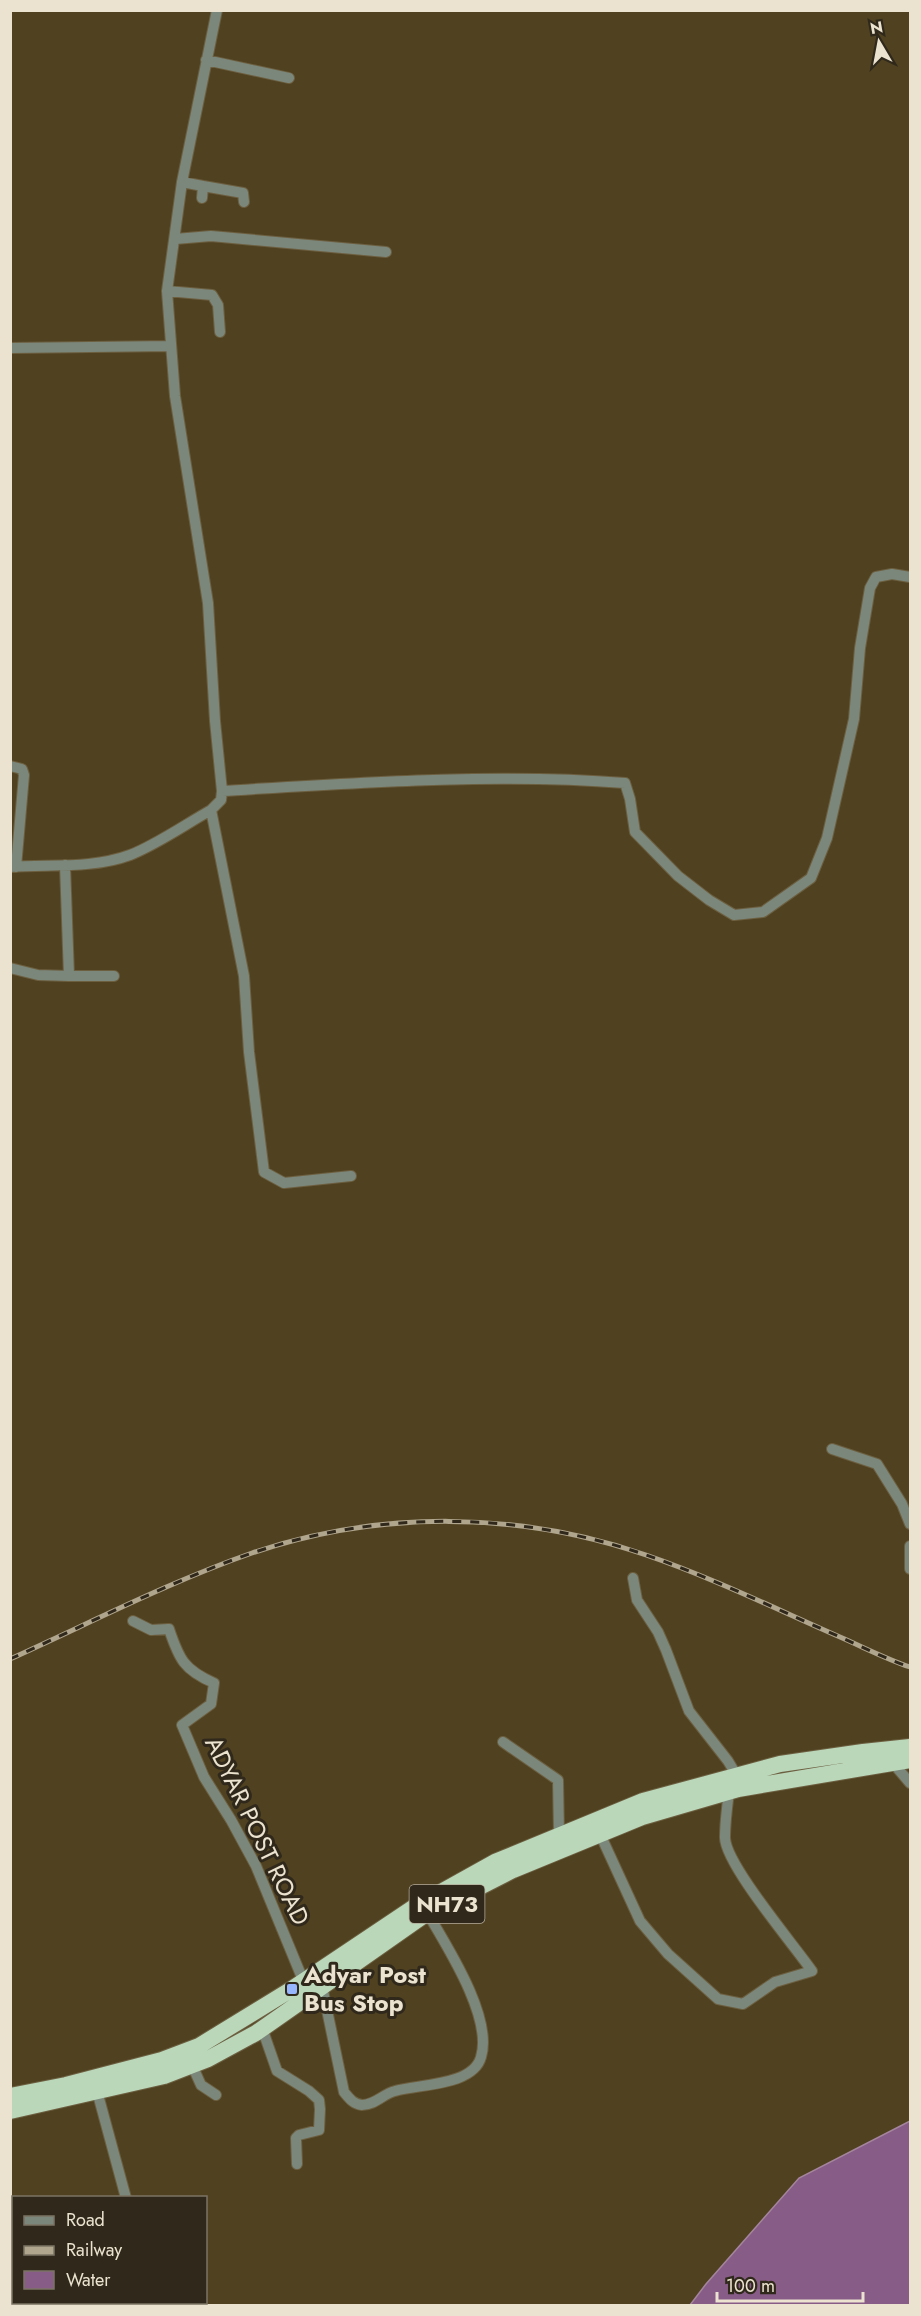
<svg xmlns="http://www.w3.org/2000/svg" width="921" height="2316" viewBox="0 0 921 2316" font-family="Jost,sans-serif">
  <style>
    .water { fill: #875d88; stroke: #a5859d; stroke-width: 1.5 }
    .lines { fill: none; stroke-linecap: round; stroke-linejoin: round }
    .minor-casing { stroke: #6c5f40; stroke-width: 12 }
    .trunk-casing { stroke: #6c5f40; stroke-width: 18 }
    .minor { stroke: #7b877b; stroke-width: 10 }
    .trunk { stroke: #bad7ba; stroke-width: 16 }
    .rail-casing { stroke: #b0a58d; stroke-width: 5 }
    .rail { stroke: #30291b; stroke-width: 3; stroke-dasharray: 9; stroke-linecap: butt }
    .poi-dot { fill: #96b6fd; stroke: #30291b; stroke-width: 2 }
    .labels { text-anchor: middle; stroke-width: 6; stroke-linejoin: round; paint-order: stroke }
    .shield { fill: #30291b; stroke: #b3aa99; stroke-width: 1.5 }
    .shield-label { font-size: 22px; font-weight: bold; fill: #ebe2cf }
    .street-label { font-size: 24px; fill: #ebe2cf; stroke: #30291b }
    .poi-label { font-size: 24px; font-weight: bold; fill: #ebe2cf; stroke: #30291b; text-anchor: start }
  </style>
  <rect width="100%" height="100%" fill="#504221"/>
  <!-- water -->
  <path class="water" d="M 910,2121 L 910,2305 L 690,2305 L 706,2284 L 799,2178 Z"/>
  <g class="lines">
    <defs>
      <path id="minor" d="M 206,60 L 289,78
        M 182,182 L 203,186 L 202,198
        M 203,186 L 243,193 L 244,202
        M 175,239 L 211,236 L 386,252
        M 167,291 L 212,295 L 218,305 L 220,332
        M 10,348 L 171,346
        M 10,766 L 22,769 L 24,775 L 16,867
        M 222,791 C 356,783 491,773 625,783 L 630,799 L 635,832 L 678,876 L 709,900 L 734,915 L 763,912 L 811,878 L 827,838 L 854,719 L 860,648 L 870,588 L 876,577 L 892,574 L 910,577
        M 211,810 L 244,976 L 249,1052 L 264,1172 L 284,1183 L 351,1176
        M 10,867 C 50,864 92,869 130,855 C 156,845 186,824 211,810 L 221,800 L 222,791 L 215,721 L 208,603 L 175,396 L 167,291 L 182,182 L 217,10
        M 10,968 L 38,975 L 69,976 L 65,865
        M 69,976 L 114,976
        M 832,1449 L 877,1464 L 902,1504 L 910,1524
        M 910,1546 L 910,1569
        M 633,1578 L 637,1600 L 658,1632 L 666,1650 L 689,1711 L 728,1761 L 737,1776
        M 133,1621 L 151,1630 L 169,1629 C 179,1659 184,1670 214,1683 L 211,1704 L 182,1725 L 204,1777 L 231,1820 L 256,1866 L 303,1980
        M 503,1742 L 558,1780 L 559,1835
        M 893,1763 L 910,1783
        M 600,1834 L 640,1921 L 668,1954 L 718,1999 L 743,2004 L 775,1982 L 812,1971 C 794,1945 726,1865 725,1838 C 725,1823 727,1807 729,1792
        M 322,1986 L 344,2092 C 349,2098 353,2104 362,2105 C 375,2105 383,2094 395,2091 C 419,2084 473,2086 481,2057 C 493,2018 448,1948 428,1914
        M 262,2028 L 277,2071 L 309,2091 L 319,2100 L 320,2109 L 319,2130 L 299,2135 L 296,2138 L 297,2164
        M 192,2065 L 201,2085 L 216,2095
        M 97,2091 L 126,2198
        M 153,2302 L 153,2306"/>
      <path id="trunk" d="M 10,2096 L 66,2085 L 162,2060 L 199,2046 L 292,1989 L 416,1906 L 495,1862 L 643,1801 L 780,1764 L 863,1752 L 910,1747
        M 10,2111 L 164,2076 L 208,2059 L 256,2033 L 423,1916 L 513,1870 L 642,1817 L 738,1789 L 910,1760"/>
    </defs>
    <!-- minor casing -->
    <use href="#minor" class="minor-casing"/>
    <!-- trunk casing -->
    <use href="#trunk" class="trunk-casing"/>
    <!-- minor -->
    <use href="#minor" class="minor"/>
    <!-- trunk -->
    <use href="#trunk" class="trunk"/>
    <defs>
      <path id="rail" d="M 10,1659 C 90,1623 169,1582 252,1553 C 379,1510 519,1511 646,1555 C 713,1578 776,1609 840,1637 C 863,1647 886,1659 910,1667"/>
    </defs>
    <!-- rail casing -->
    <use href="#rail" class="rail-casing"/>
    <!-- rail -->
    <use href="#rail" class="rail"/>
  </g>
  <!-- markers -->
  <rect class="poi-dot" x="286" y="1983" width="12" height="12" rx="3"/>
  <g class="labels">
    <!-- shield labels -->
    <rect class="shield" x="409.5" y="1885" width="75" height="38" rx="4.5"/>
    <g class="shield-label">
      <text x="447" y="1912">NH73</text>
    </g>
    <!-- street labels -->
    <g class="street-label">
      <text transform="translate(257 1831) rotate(64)" y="8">ADYAR POST ROAD</text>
    </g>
    <!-- poi labels -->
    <g class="poi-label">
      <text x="304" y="1983">Adyar Post<tspan x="304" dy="28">Bus Stop</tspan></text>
    </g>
  </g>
  <!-- border -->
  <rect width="921" height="2316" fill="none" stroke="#ebe2cf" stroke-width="24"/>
  <!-- legend -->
  <rect x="12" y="2196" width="195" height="108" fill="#30291b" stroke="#7b7363" stroke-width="1.5"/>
  <rect x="24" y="2216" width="30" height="9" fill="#7b877b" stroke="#7b7363" stroke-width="1.5"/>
  <text x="66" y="2226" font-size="18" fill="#ebe2cf">Road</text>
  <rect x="24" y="2246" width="30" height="9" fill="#b0a58d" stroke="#7b7363" stroke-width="1.5"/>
  <text x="66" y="2256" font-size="18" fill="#ebe2cf">Railway</text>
  <rect x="24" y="2271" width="30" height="18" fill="#875d88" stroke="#7b7363" stroke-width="1.5"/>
  <text x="66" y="2286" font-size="18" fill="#ebe2cf">Water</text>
  <!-- north arrow -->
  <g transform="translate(879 42) rotate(350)" stroke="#30291b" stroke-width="4.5" paint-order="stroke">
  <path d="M0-4.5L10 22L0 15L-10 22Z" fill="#ebe2cf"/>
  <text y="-9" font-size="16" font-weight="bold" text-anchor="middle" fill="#ebe2cf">N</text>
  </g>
  <!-- scale -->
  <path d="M717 2292v9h146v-9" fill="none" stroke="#ebe2cf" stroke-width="3"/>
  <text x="726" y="2292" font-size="18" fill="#ebe2cf" stroke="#30291b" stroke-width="4.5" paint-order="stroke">100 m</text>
</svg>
